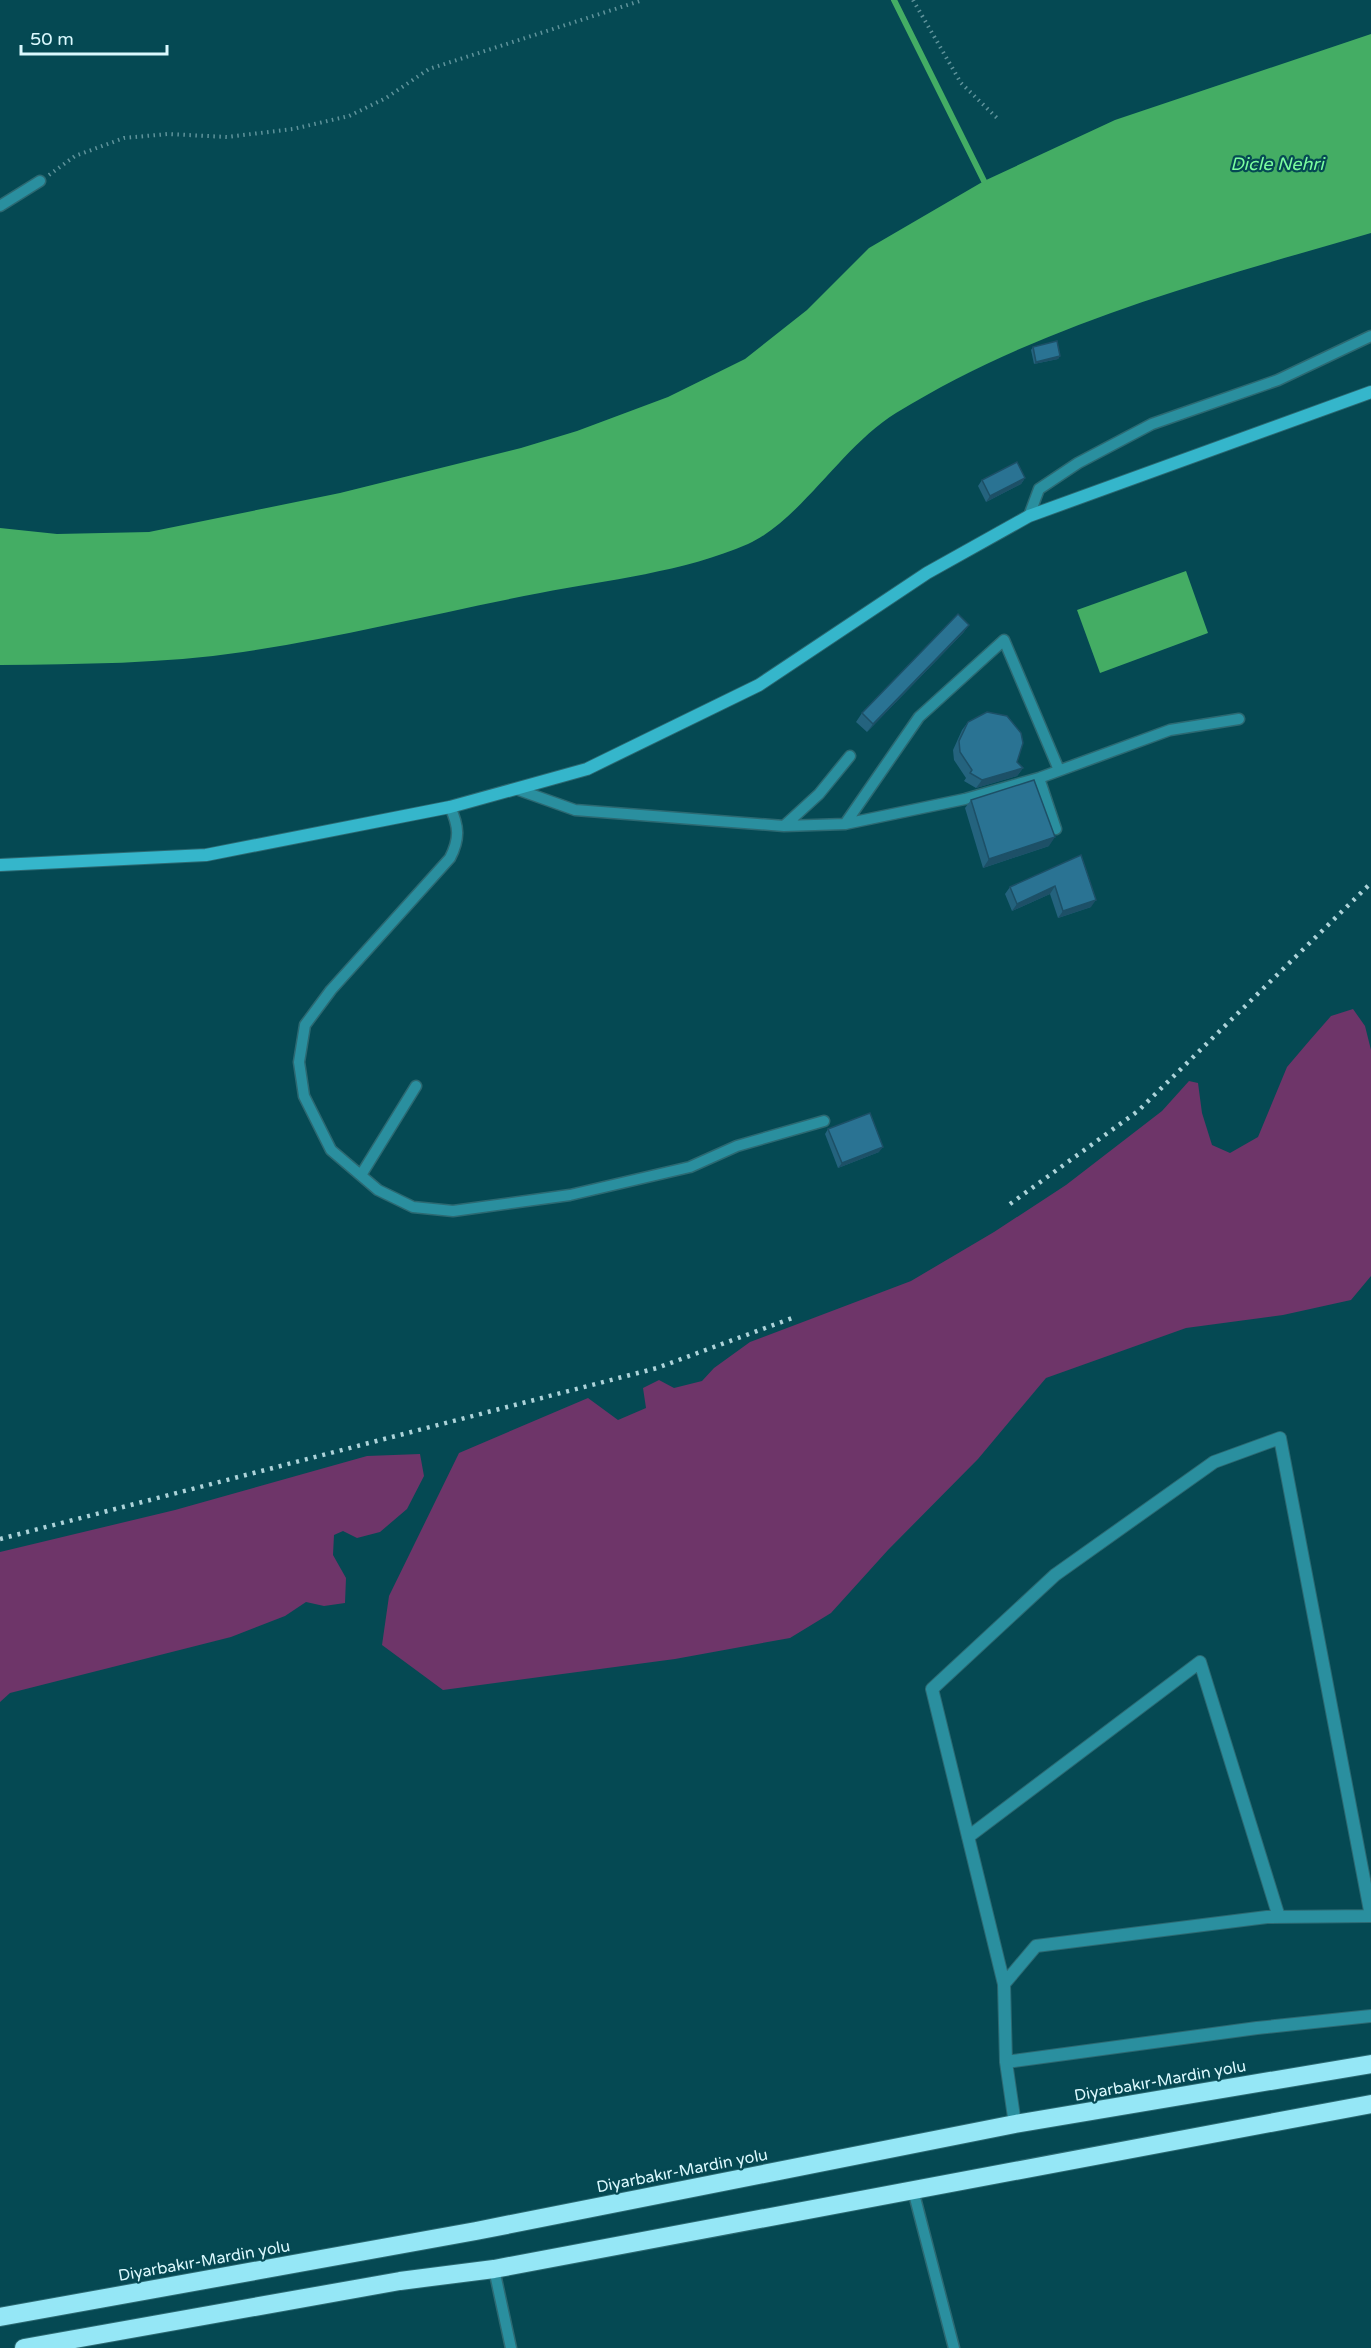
<svg xmlns="http://www.w3.org/2000/svg" width="1371" height="2348" viewBox="0 0 1371 2348" font-family="'Varela Round',sans-serif">
  <style>
    .green { fill: #6e3569 }
    .water { fill: #44ad64 }
    .lines { fill: none; stroke-linecap: round; stroke-linejoin: round }
    .stream { stroke: #44ad64; stroke-width: 6 }
    .lane-casing { stroke: #2c6972; stroke-width: 13 }
    .street-casing { stroke: #2c6972; stroke-width: 14 }
    .secondary-casing { stroke: #2c6972; stroke-width: 14 }
    .highway-casing { stroke: #2c6972; stroke-width: 20 }
    .path { stroke: #5f939b; stroke-width: 4; stroke-dasharray: 1.5 4.5; stroke-linecap: butt }
    .lane { stroke: #2a8f9f; stroke-width: 10 }
    .street { stroke: #2a8f9f; stroke-width: 12 }
    .secondary { stroke: #35b6cb; stroke-width: 12 }
    .highway { stroke: #95e7f6; stroke-width: 18 }
    .rail { stroke: #add3d9; stroke-width: 4.5; stroke-dasharray: 3 6; stroke-linecap: butt }
    .wall { fill: #24637e }
    .shaded-wall { fill: #1d5067 }
    .building { fill: #2a7393; stroke: #1d5067; stroke-width: 1.5 }
    .labels { text-anchor: middle; stroke-width: 4.5; stroke-linejoin: round; paint-order: stroke }
    .street-label { font-size: 16px; fill: #dbf9fe; stroke: #054953 }
    .water-label { font-size: 18px; font-style: italic; fill: #7afd9f; stroke: #054953 }
  </style>
  <rect width="100%" height="100%" fill="#054953"/>
  <!-- green -->
  <path class="green" d="M 1353,1009 L 1365,1026 L 1371,1050 L 1371,1276 L 1351,1300 L 1283,1315 L 1186,1328 L 1046,1378 L 978,1459 L 888,1550 L 831,1613 L 790,1638 L 675,1659 L 443,1690 L 382,1645 L 389,1596 L 459,1453 L 588,1398 L 618,1420 L 646,1408 L 643,1388 L 659,1380 L 674,1388 L 702,1381 L 714,1368 L 750,1342 L 911,1281 L 994,1232 L 1066,1185 L 1162,1111 L 1189,1081 L 1198,1083 L 1202,1113 L 1212,1145 L 1230,1153 L 1258,1137 L 1287,1067 L 1310,1040 L 1331,1016 Z
    M 420,1454 L 424,1476 L 407,1509 L 380,1532 L 357,1538 L 343,1531 L 334,1535 L 333,1555 L 346,1578 L 345,1603 L 324,1606 L 306,1602 L 285,1616 L 231,1637 L 10,1693 L 0,1702 L 0,1552 L 175,1510 L 367,1456 Z"/>
  <!-- water -->
  <path class="water" d="M 1371,34 L 1371,233 C 1210,280 1040,324 896,413 C 842,446 801,520 748,544 C 684,572 607,580 540,593 C 441,612 343,637 243,652 C 163,664 81,664 0,665 L 0,528 L 57,534 L 149,532 L 340,493 L 521,448 L 577,431 L 668,397 L 745,359 L 807,310 L 869,248 L 984,181 L 1115,120 Z
    M 1186,571 L 1208,633 L 1100,673 L 1077,610 Z"/>
  <g class="lines">
    <!-- stream -->
    <path class="stream" d="M 894,0 L 984,181"/>
    <defs>
      <path id="lane" d="M 0,206 L 40,181
        M 1029,516 L 1039,489 L 1078,463 L 1152,424 L 1278,380 L 1371,336
        M 1039,778 L 1056,829
        M 516,789 L 575,810 L 784,826 L 845,824 L 965,799 L 1039,778 L 1170,730 L 1239,719
        M 450,807 C 459,826 460,839 450,858 L 331,990 L 305,1025 L 299,1062 L 304,1096 L 331,1150 L 378,1190 L 413,1207 L 453,1211 L 570,1195 L 690,1167 L 737,1146 L 824,1121
        M 845,824 L 919,717 L 1004,640 L 1059,770
        M 784,826 L 819,794 L 850,756
        M 361,1175 L 416,1086
        M 913,2190 L 954,2348
        M 494,2269 L 511,2348"/>
      <path id="street" d="M 968,1837 L 1200,1662 L 1279,1917
        M 1004,1984 L 1036,1946 L 1267,1917 L 1371,1916
        M 1006,2062 L 1257,2028 L 1371,2016
        M 1015,2124 L 1006,2062 L 1004,1984 L 932,1689 L 1055,1575 L 1214,1462 L 1280,1438 L 1371,1916"/>
      <path id="secondary" d="M 0,865 L 206,855 L 450,807 L 587,769 L 759,685 L 927,573 L 1029,516 L 1371,392"/>
      <path id="highway" d="M 0,2317 L 476,2231 L 1015,2124 L 1371,2064
        M 24,2348 L 400,2281 L 494,2269 L 1371,2104"/>
    </defs>
    <!-- lane casing -->
    <use href="#lane" class="lane-casing"/>
    <!-- street casing -->
    <use href="#street" class="street-casing"/>
    <!-- secondary casing -->
    <use href="#secondary" class="secondary-casing"/>
    <!-- highway casing -->
    <use href="#highway" class="highway-casing"/>
    <!-- path -->
    <path class="path" d="M 913,0 L 961,83 L 998,119
      M 49,175 L 75,156 L 124,138 L 168,134 L 227,137 L 293,129 L 349,116 L 386,98 L 429,69 L 643,0"/>
    <!-- lane -->
    <use href="#lane" class="lane"/>
    <!-- street -->
    <use href="#street" class="street"/>
    <!-- secondary -->
    <use href="#secondary" class="secondary"/>
    <!-- highway -->
    <use href="#highway" class="highway"/>
    <!-- rail -->
    <path class="rail" d="M 1010,1204 L 1138,1111 L 1371,883
      M 0,1539 L 657,1368 L 795,1317"/>
  </g>
  <!-- wall -->
  <path class="wall" d="M 1033,347 L 1060,356 L 1058,359 L 1034,364 L 1031,350 Z
    M 1025,478 L 1021,484 L 986,502 L 978,486 L 982,480 Z
    M 969,625 L 963,633 L 867,732 L 856,722 L 862,713 Z
    M 968,722 L 1023,768 L 1017,776 L 976,788 L 964,781 L 966,778 L 954,760 L 953,750 L 962,730 Z
    M 971,800 L 1049,846 L 983,868 L 965,808 Z
    M 1081,855 L 1091,907 L 1058,918 L 1050,894 L 1012,911 L 1005,894 L 1010,887 Z
    M 828,1129 L 879,1152 L 838,1168 L 825,1134 Z"/>
  <!-- shaded-wall -->
  <path class="shaded-wall" d="M 1060,356 L 1058,359 L 1034,364 L 1036,362 Z
    M 1025,478 L 1021,484 L 986,502 L 990,496 Z
    M 969,625 L 963,633 L 867,732 L 873,724 Z
    M 1023,768 L 1017,776 L 976,788 L 982,780 Z
    M 1055,837 L 1049,846 L 983,868 L 989,859 Z
    M 1055,886 L 1050,894 L 1012,911 L 1017,904 Z
    M 1096,900 L 1091,907 L 1058,918 L 1063,911 Z
    M 883,1147 L 879,1152 L 838,1168 L 842,1163 Z"/>
  <!-- building -->
  <path class="building" d="M 1057,341 L 1060,356 L 1036,362 L 1033,347 Z
    M 1017,462 L 1025,478 L 990,496 L 982,480 Z
    M 958,614 L 969,625 L 873,724 L 862,713 Z
    M 987,712 L 1007,716 L 1021,733 L 1023,743 L 1017,762 L 1023,768 L 982,780 L 970,773 L 972,770 L 960,752 L 959,741 L 968,722 Z
    M 1034,780 L 1055,837 L 989,859 L 971,800 Z
    M 1081,855 L 1096,900 L 1063,911 L 1055,886 L 1017,904 L 1010,887 Z
    M 870,1113 L 883,1147 L 842,1163 L 828,1129 Z"/>
  <g class="labels">
    <!-- street labels -->
    <g class="street-label">
      <text transform="translate(1160 2080) rotate(-10)" y="6">Diyarbakır-Mardin yolu</text>
      <text transform="translate(682 2170) rotate(-11)" y="6">Diyarbakır-Mardin yolu</text>
      <text transform="translate(204 2260) rotate(-10)" y="6">Diyarbakır-Mardin yolu</text>
    </g>
    <!-- water labels -->
    <g class="water-label">
      <text x="1277" y="170">Dicle Nehri</text>
    </g>
  </g>
  <!-- scale -->
  <path d="M21 45v9h146v-9" fill="none" stroke="#dbf9fe" stroke-width="3"/>
  <text x="30" y="45" font-size="18" fill="#dbf9fe" stroke="#054953" stroke-width="4.5" paint-order="stroke">50 m</text>
</svg>
